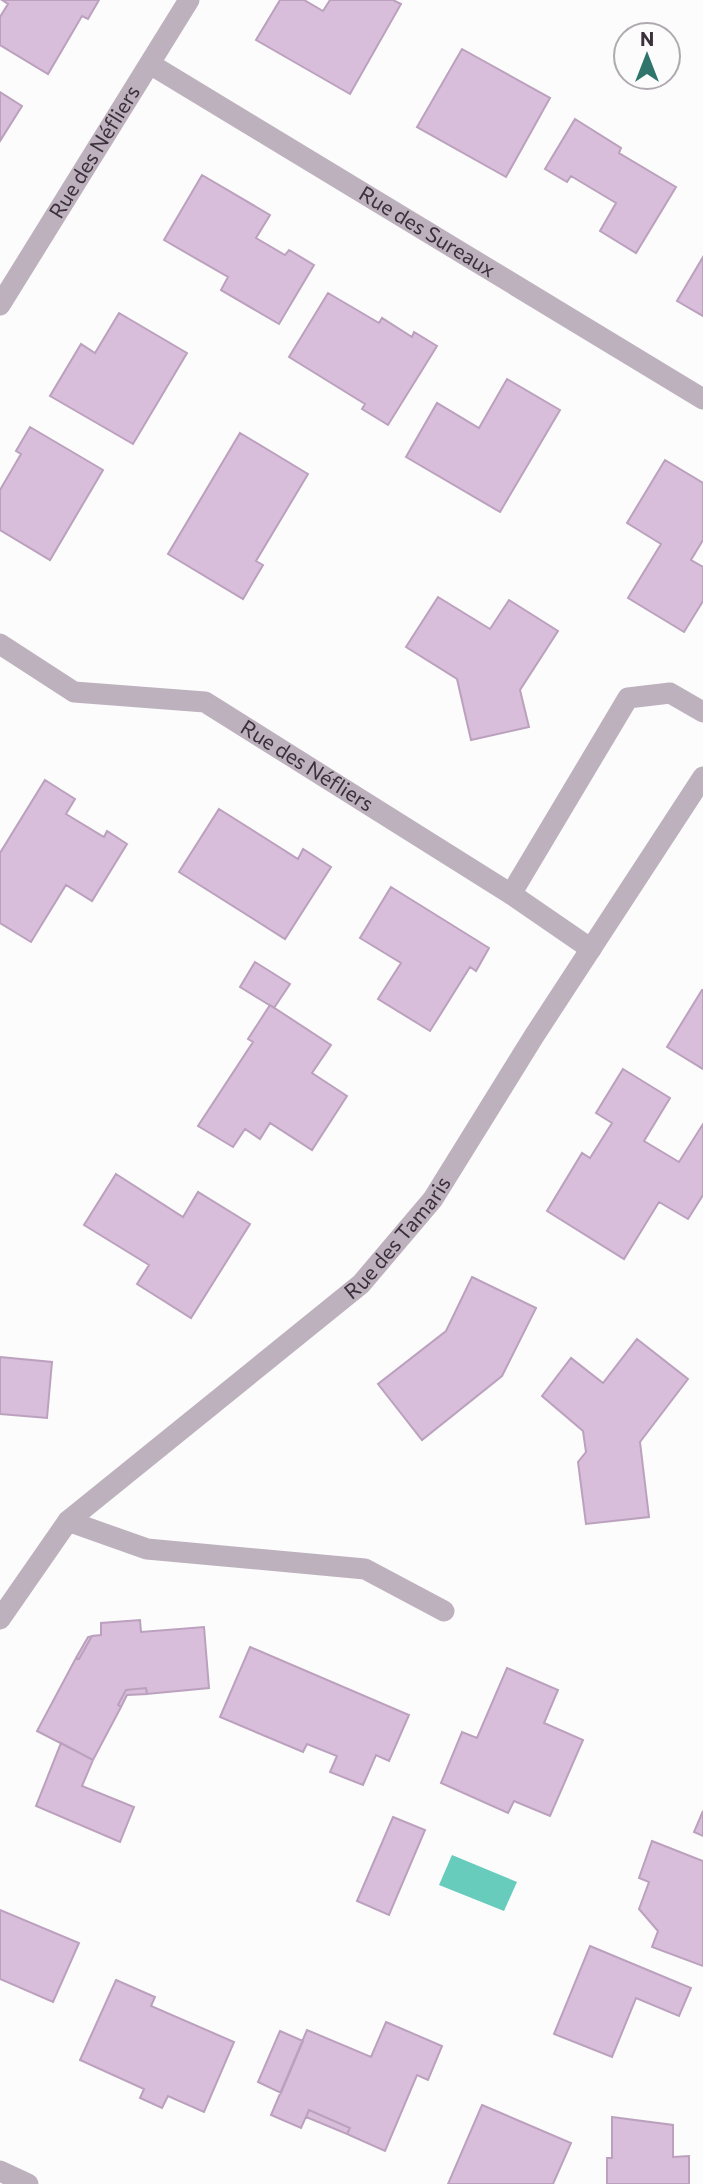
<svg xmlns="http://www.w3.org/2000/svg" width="703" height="2184" viewBox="0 0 703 2184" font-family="Commissioner,sans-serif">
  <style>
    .water { fill: #68ccbd }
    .building { fill: #d8beda; stroke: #bba1bd; stroke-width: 2 }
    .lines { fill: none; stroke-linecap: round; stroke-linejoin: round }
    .street { stroke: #bdb1be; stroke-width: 21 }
    .labels { text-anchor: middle; stroke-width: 5; stroke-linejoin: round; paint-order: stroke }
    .street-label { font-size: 21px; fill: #3b303b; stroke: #fcfcfc }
  </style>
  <rect width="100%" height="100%" fill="#fcfcfc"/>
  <!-- water -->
  <path class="water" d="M 452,1855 L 517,1882 L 504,1911 L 439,1885 Z"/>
  <!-- building -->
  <path class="building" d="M 2,0 L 99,0 L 88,19 L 82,16 L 48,74 L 0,45 L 0,17 L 8,4 Z
    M 280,0 L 304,0 L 323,11 L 330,0 L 393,0 L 401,4 L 350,94 L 256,40 Z
    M 462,49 L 550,98 L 506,177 L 417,127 Z
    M 0,92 L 22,106 L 0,141 Z
    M 575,119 L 621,148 L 619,153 L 676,187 L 636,253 L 600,231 L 616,203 L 571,176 L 567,182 L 545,169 Z
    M 202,175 L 270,215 L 256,238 L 285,255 L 289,250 L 314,265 L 279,324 L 221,290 L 228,277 L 164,240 Z
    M 703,257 L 703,316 L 677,301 Z
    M 328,293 L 379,323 L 382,318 L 412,337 L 414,332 L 437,346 L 388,425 L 362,409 L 365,404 L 289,357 Z
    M 119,313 L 187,353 L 133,444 L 50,396 L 81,344 L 95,353 Z
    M 507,379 L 560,410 L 500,512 L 406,457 L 437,403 L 479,428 Z
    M 30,427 L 103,470 L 50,560 L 0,530 L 0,490 L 21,454 L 16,451 Z
    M 240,433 L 308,474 L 256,561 L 263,565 L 243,599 L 168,554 Z
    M 665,460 L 703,483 L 703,540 L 691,560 L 703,567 L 703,601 L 684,632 L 628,598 L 661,544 L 627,523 Z
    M 438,597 L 490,629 L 509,600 L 558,631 L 520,690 L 529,727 L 471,740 L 457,679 L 406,647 Z
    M 45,780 L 75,799 L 66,814 L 104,837 L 107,831 L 127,844 L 92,901 L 66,885 L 31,942 L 0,923 L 0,853 Z
    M 219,809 L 298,859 L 303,849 L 331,867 L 285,939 L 179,872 Z
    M 391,887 L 489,948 L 476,971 L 470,967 L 430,1031 L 378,999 L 401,963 L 360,938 Z
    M 255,962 L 290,984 L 274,1008 L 240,987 Z
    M 702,990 L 703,990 L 703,1069 L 667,1047 Z
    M 270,1005 L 331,1045 L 312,1073 L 347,1096 L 312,1150 L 270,1123 L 260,1139 L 245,1129 L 233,1147 L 198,1126 L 253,1042 L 248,1039 Z
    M 623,1069 L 670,1098 L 644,1141 L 679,1162 L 703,1124 L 703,1195 L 688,1219 L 659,1202 L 624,1259 L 547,1211 L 582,1153 L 590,1158 L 612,1123 L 596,1113 Z
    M 116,1174 L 183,1217 L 198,1192 L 250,1224 L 191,1318 L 137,1284 L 149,1265 L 84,1225 Z
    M 472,1277 L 536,1308 L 502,1376 L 422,1440 L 378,1384 L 446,1331 Z
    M 637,1339 L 688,1379 L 640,1442 L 649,1517 L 586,1524 L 578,1462 L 586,1452 L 583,1431 L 542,1396 L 571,1358 L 603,1383 Z
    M 0,1357 L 52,1362 L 47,1418 L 0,1414 Z
    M 140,1620 L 141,1632 L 204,1627 L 209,1688 L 147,1694 L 146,1688 L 126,1690 L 118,1705 L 121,1707 L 93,1760 L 37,1731 L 76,1658 L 79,1659 L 92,1636 L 101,1635 L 101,1623 Z
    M 92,1636 L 79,1659 L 76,1658 L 88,1637 Z
    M 250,1647 L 409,1715 L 389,1761 L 376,1755 L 363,1785 L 330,1772 L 337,1756 L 307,1744 L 303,1752 L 220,1717 Z
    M 507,1668 L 558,1690 L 544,1723 L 583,1740 L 550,1816 L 514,1801 L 508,1813 L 441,1783 L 462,1732 L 477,1738 Z
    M 146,1688 L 147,1694 L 127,1695 L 121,1707 L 118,1705 L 126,1690 Z
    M 61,1743 L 93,1760 L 82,1786 L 134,1807 L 120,1842 L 36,1806 Z
    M 703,1811 L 703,1836 L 694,1832 Z
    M 393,1817 L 425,1830 L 389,1915 L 357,1901 Z
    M 652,1841 L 703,1861 L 703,1966 L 652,1947 L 658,1931 L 639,1909 L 649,1882 L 639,1878 Z
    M 0,1910 L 79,1943 L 53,2002 L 0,1979 Z
    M 590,1946 L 691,1988 L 679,2016 L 636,1998 L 612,2057 L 554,2034 Z
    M 116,1980 L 155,1997 L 151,2006 L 234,2042 L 204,2112 L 168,2096 L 162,2108 L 140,2098 L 144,2089 L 80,2060 Z
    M 386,2022 L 442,2046 L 428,2080 L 417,2075 L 385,2151 L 347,2134 L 350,2128 L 309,2110 L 301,2128 L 271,2115 L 307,2030 L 371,2057 Z
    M 280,2031 L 303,2041 L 281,2093 L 258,2082 Z
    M 482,2105 L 571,2143 L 553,2184 L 448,2184 Z
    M 309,2110 L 350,2128 L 347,2134 L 306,2117 Z
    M 612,2117 L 673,2125 L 673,2157 L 689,2156 L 689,2184 L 607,2184 L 607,2158 L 612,2158 Z"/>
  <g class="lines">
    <!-- street -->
    <g class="street">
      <path id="s1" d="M 150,64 L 703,399"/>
      <path id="s2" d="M 0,305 L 189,0"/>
      <path id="s3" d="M 0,644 L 74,692 L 205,702 L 511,894 L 591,949"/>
      <path d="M 511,894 L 628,698 L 670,693 L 703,712"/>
      <path d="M 68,1521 L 147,1549 L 365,1569 L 444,1611"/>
      <path id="s4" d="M 0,1619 L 68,1521 L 361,1284 L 433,1199 L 534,1036 L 703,777"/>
      <path d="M 0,2171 L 28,2184"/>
    </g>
  </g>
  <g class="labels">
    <!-- street labels -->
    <g class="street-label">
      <text dy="7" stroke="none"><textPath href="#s2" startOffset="180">Rue des Néfliers</textPath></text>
      <text dy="7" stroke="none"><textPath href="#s1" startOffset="324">Rue des Sureaux</textPath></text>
      <text dy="7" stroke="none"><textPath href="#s3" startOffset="340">Rue des Néfliers</textPath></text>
      <text dy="7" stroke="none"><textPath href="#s4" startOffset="555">Rue des Tamaris</textPath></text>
    </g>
  </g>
  <!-- north arrow -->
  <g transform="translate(647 56)"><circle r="33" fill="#fcfcfc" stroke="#afaaaf" stroke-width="2"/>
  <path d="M0-5L12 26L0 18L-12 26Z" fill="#2f756b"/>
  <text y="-10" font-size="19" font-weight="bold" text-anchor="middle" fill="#3b303b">N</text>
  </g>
</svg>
